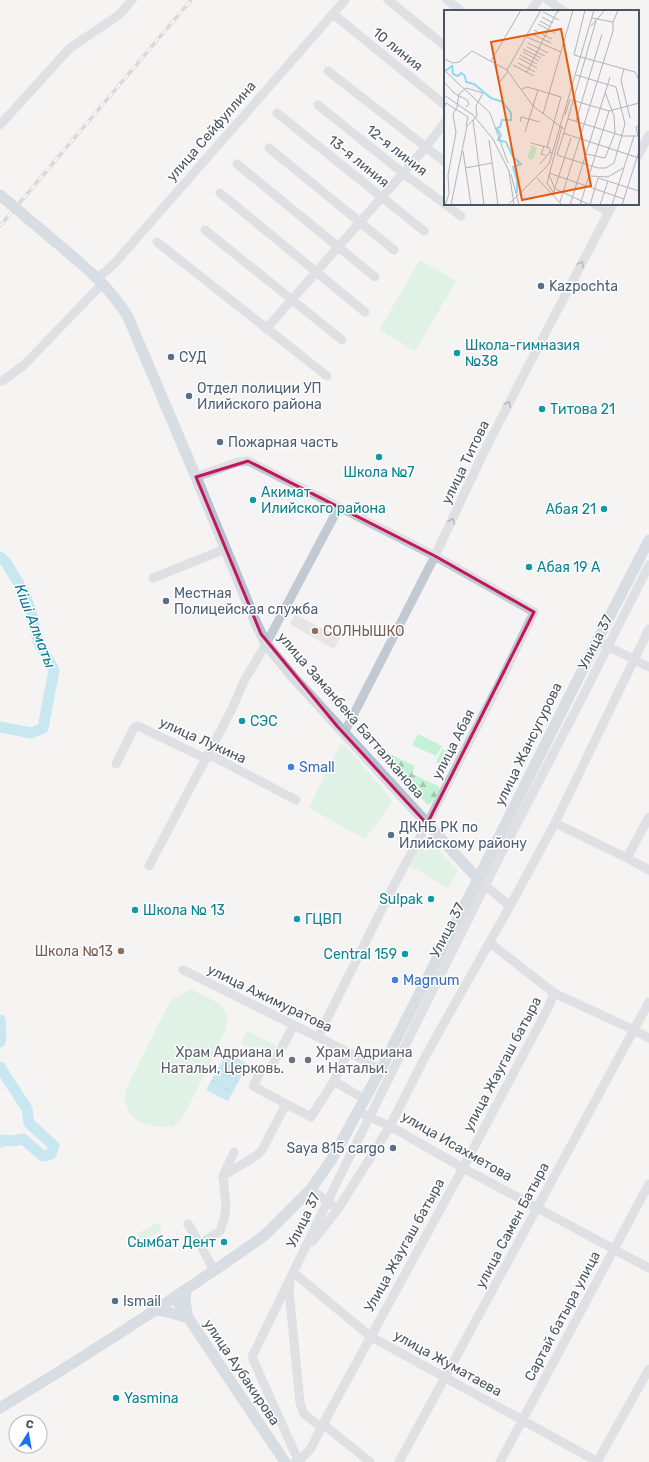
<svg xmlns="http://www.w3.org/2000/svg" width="649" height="1462" viewBox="0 0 649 1462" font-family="Rubik,sans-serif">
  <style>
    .education { fill: #e6e4e5 }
    .forest { fill: url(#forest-firs) }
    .park { fill: #c3f1d5 }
    .water { fill: url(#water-ripples) }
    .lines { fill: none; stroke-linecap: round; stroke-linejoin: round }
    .river { stroke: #90daee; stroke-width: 11 }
    .minor { stroke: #c1cad2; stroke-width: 9 }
    .major { stroke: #b3c2d1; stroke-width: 11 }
    .rail-casing { stroke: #b5b8bd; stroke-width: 3.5 }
    .rail { stroke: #fff; stroke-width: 2; stroke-dasharray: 6; stroke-linecap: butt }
    .major-bridge { stroke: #b3c2d1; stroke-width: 11 }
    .oneway { stroke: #6e7983 }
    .marked { fill: none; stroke: #c2185b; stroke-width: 3; stroke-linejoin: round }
    .service-dot { fill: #5c6f8a; stroke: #fff; stroke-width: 1.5 }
    .culture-dot { fill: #0f9aa8; stroke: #fff; stroke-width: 1.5 }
    .education-dot { fill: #8d6e63; stroke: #fff; stroke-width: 1.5 }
    .shop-dot { fill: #3f7fe0; stroke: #fff; stroke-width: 1.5 }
    .worship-dot { fill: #6b7280; stroke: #fff; stroke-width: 1.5 }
    .labels { text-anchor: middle; stroke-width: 3; stroke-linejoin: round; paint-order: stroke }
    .street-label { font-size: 14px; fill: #4a5661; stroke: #fff }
    .service-label { font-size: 14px; fill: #4e5e75; stroke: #fff; text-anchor: start }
    .culture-label { font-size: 14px; fill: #0d838f; stroke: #fff; text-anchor: start }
    .education-label { font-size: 14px; fill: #785e54; stroke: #fff; text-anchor: start }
    .shop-label { font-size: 14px; fill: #366cbe; stroke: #fff; text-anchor: start }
    .worship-label { font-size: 14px; fill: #5b616d; stroke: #fff; text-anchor: end }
    .water-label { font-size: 15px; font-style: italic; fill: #0c7c9b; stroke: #fff }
    .inset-river { fill: none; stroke: #90daee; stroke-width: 2 }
    .inset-road { fill: none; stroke: #b1b4b9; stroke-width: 1 }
    .view { fill: #e8590c; fill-opacity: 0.15; stroke: #e8590c; stroke-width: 2 }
    .inset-edge { fill: none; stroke: #4a5661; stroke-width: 2 }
  </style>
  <defs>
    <pattern id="forest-firs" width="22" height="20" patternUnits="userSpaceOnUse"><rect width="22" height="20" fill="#c3f1d5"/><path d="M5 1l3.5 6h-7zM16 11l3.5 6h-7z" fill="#a0c6b0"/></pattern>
    <pattern id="water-ripples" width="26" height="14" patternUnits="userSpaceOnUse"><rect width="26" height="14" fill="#90daee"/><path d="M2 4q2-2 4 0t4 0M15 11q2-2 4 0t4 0" fill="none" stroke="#78b4c4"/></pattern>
  </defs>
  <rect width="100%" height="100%" fill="#f5f3f3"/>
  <!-- education -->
  <path class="education" d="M 295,614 L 340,638 L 334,649 L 290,624 Z"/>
  <!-- forest -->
  <path class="forest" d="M 384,754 L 389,754 L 415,766 L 412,774 L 438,786 L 440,790 L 433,801 L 428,805 L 382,759 Z"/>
  <!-- park -->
  <path class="park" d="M 420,260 L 456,281 L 415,351 L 379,330 Z
    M 418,734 L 442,746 L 436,756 L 412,745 Z
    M 340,745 L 345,745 L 392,800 L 381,818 L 365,839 L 309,808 Z
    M 442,749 L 454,755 L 448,768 L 436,762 Z
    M 426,835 L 458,871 L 448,888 L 410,866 Z
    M 191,989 L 219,1003 L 227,1016 L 226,1029 L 185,1114 L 174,1126 L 158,1127 L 141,1123 L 131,1115 L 125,1102 L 126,1089 L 171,1000 Z
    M 247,1031 L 277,1046 L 271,1058 L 241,1043 Z
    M 158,1222 L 162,1230 L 142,1241 L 138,1234 Z"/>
  <!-- water -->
  <path class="water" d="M 227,1053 L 248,1064 L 228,1101 L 206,1090 Z"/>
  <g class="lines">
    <!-- river -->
    <path class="river" d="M 0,557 L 5,561 L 24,592 L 31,611 L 38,641 L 54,670 L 43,728 L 31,733 L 0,727
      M 0,1020 L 1,1035 L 0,1042
      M 0,1067 L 27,1109 L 29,1123 L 54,1146 L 51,1154 L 43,1156 L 23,1139 L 12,1141 L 2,1140 L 0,1142"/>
    <!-- minor -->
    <path class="minor" d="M 388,0 L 445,46
      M 447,0 L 461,11
      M 548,0 L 563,11
      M 530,11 L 539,0
      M 333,14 L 445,105
      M 328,71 L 445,162
      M 318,105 L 403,173 L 461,216
      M 277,113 L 424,231
      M 0,125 L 70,48 L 119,15 L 132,0
      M 269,148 L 394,250
      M 638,156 L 649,135
      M 237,164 L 375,277
      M 220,193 L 365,312
      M 595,204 L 609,212
      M 205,230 L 342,340
      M 157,242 L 327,376
      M 98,278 L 114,264 L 345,0
      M 266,329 L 426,147 L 445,122
      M 2,381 L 24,365 L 102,284
      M 196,477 L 238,462 L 248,461 L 339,507
      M 153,578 L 225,549
      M 597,641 L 649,667
      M 344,733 L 435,556 L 482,456 L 523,376 L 613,204
      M 116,764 L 134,728 L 138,726 L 200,756 L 214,757 L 296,800
      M 555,823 L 627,858 L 649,870
      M 627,858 L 649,817
      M 149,866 L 232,709 L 245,679 L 266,644 L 339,507 L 435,556 L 534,612 L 502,678 L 427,824 L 393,887 L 318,1037
      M 481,882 L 510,906 L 426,1055 L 390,1126 L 463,1168 L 649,1268
      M 510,906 L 555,823 L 649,629
      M 490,943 L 554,993 L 634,1030 L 649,1038
      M 183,970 L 348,1052 L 334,1081 L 364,1099
      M 348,1052 L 381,1069
      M 286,1104 L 253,1086 L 262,1069 L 270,1069 L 294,1025
      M 223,1176 L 257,1155 L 262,1150 L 286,1104 L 311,1117 L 334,1081
      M 311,1189 L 332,1205
      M 188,1224 L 200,1244
      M 312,1242 L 338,1209 L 390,1126 L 365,1115
      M 214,1271 L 200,1244 L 220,1231 L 224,1220 L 226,1206 L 223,1176 L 234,1152
      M 294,1273 L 370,1336 L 598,1462
      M 290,1282 L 289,1290 L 300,1403 L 304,1414 L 321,1427
      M 323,1424 L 370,1462
      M 295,1462 L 302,1458 L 311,1448 L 323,1424 L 463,1168 L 548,1008 L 554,993
      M 299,1462 L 252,1357 L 337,1182 L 496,864 L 580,702 L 649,565
      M 399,1462 L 649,1002
      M 500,1462 L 649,1184
      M 597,1462 L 649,1369"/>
    <!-- major -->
    <path class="major" d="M 39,228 C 70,255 106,280 128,317 L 196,477 L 256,623 L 266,644 L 294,678 L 478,879
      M 175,1298 L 285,1462
      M 155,1310 L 168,1312 L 188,1318 L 185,1301 L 186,1290
      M 0,1408 C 86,1356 171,1301 254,1243 L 266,1234 L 311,1189 L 332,1159 L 381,1069 L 478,879 L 597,641 L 649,540"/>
    <defs>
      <path id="rail" d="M 0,226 L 191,0"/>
    </defs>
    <!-- rail casing -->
    <use href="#rail" class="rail-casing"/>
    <!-- rail -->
    <use href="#rail" class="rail"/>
    <!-- major-bridge -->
    <path class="major-bridge" d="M 0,195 L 39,228"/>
  </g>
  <!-- one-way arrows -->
  <defs><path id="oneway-chevron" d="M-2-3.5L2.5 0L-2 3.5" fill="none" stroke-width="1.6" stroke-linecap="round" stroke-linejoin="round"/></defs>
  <g class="oneway">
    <use href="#oneway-chevron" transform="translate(581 264) rotate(-62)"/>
    <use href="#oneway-chevron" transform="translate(508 404) rotate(-63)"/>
    <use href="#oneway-chevron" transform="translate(452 521) rotate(-65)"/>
  </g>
  <!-- marked area -->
  <path d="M0 0H649V1462H0ZM 248,461 L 435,556 L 534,612 L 427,824 L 337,726 L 261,634 L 196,477 Z" fill="#f5f3f3" fill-opacity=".55" fill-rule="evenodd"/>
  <path class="marked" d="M 248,461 L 435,556 L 534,612 L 427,824 L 337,726 L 261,634 L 196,477 Z"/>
  <!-- markers -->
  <g class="service-dot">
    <circle cx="541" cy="286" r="4"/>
    <circle cx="171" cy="357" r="4"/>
    <circle cx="189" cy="396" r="4"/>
    <circle cx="220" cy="442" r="4"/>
    <circle cx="166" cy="601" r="4"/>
    <circle cx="391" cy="835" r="4"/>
    <circle cx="393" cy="1148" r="4"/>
    <circle cx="115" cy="1301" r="4"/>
  </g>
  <g class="culture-dot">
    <circle cx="457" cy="353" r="4"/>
    <circle cx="542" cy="409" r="4"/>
    <circle cx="379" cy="457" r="4"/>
    <circle cx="253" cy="500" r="4"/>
    <circle cx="604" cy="509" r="4"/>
    <circle cx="529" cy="567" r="4"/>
    <circle cx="242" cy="721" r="4"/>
    <circle cx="431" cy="899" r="4"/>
    <circle cx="135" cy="910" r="4"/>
    <circle cx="297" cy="919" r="4"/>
    <circle cx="405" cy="954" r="4"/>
    <circle cx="224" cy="1242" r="4"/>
    <circle cx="116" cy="1398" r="4"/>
  </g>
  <g class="education-dot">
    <circle cx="315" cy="631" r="4"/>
    <circle cx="121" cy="951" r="4"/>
  </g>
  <g class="shop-dot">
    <circle cx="291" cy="767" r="4"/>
    <circle cx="395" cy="980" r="4"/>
  </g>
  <g class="worship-dot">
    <circle cx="292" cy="1060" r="4"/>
    <circle cx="308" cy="1060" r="4"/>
  </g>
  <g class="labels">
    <!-- street labels -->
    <g class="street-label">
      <text transform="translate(398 49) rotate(39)" y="5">10 линия</text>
      <text transform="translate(211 131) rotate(-49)" y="5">улица Сейфуллина</text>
      <text transform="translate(397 150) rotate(38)" y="5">12-я линия</text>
      <text transform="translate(359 161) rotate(39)" y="5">13-я линия</text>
      <text transform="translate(465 462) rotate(-64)" y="5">улица Титова</text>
      <text transform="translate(595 642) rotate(-63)" y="5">Улица 37</text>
      <text transform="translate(351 715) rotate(49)" y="5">улица Заманбека Батталханова</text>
      <text transform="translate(203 740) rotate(24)" y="5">улица Лукина</text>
      <text transform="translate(453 744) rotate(-63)" y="5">улица Абая</text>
      <text transform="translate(528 744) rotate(-64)" y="5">улица Жансугурова</text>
      <text transform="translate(447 930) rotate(-63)" y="5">Улица 37</text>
      <text transform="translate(270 998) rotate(26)" y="5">улица Ажимуратова</text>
      <text transform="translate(502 1064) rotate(-62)" y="5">улица Жаугаш батыра</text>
      <text transform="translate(457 1146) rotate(30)" y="5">улица Исахметова</text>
      <text transform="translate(303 1220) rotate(-64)" y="5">Улица 37</text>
      <text transform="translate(512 1225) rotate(-62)" y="5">улица Самен Батыра</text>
      <text transform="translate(404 1245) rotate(-61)" y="5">Улица Жаугаш батыра</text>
      <text transform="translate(562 1316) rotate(-62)" y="5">Сартай батыра улица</text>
      <text transform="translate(448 1363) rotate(29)" y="5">улица Жуматаева</text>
      <text transform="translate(242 1372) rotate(56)" y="5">улица Аубакирова</text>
    </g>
    <!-- service labels -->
    <g class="service-label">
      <text x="549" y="291">Kazpochta</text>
      <text x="179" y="362">СУД</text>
      <text x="197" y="393">Отдел полиции УП<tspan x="197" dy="16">Илийского района</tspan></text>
      <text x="228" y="447">Пожарная часть</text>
      <text x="174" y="598">Местная<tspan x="174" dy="16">Полицейская служба</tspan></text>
      <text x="399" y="832">ДКНБ РК по<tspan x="399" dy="16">Илийскому району</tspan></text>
      <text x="385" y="1153" text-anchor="end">Saya 815 cargo</text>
      <text x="123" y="1306">Ismail</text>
    </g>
    <!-- culture labels -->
    <g class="culture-label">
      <text x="465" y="350">Школа-гимназия<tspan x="465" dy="16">№38</tspan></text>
      <text x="550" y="414">Титова 21</text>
      <text x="379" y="477" text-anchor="middle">Школа №7</text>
      <text x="261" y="497">Акимат<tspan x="261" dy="16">Илийского района</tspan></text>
      <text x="596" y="514" text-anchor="end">Абая 21</text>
      <text x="537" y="572">Абая 19 А</text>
      <text x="250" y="726">СЭС</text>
      <text x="423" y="904" text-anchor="end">Sulpak</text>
      <text x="143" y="915">Школа № 13</text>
      <text x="305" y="924">ГЦВП</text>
      <text x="397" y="959" text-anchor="end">Central 159</text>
      <text x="216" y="1247" text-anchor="end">Сымбат Дент</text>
      <text x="124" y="1403">Yasmina</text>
    </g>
    <!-- education labels -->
    <g class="education-label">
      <text x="323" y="636">СОЛНЫШКО</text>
      <text x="113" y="956" text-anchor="end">Школа №13</text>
    </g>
    <!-- shop labels -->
    <g class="shop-label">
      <text x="299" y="772">Small</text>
      <text x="403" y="985">Magnum</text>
    </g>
    <!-- worship labels -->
    <g class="worship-label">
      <text x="284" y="1057">Храм Адриана и<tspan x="284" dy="16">Натальи, Церковь.</tspan></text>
      <text x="316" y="1057" text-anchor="start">Храм Адриана<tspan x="316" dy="16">и Натальи.</tspan></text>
    </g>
    <!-- water labels -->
    <g class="water-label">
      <text transform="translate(35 626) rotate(69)" y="5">Кіші Алматы</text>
    </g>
  </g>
  <!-- overview -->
  <g transform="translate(444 10)">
    <rect width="195" height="195" fill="#f5f3f3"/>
    <path d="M 88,135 L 93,138 L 90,148 L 86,150 L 83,147 Z" fill="#c3f1d5"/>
    <path class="inset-river" d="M 1,61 L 8,56 L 9,64 L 14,66 L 17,63 L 21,66 L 22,72 L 30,74 L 47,88 L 59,92 L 67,103 L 67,110 L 58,110 L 56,117 L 53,118 L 57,126 L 54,130 L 62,132 L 69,147 L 77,154 L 69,157 L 73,170 L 73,183"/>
    <path class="inset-road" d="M 141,0 L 130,45 L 191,62 L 195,70M 99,2 L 115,10M 98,7 L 109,13M 148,8 L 169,12 L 174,0M 96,11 L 107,17M 94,14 L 111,23M 147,16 L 161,0M 90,20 L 108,29M 88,24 L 107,33M 83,27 L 117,42M 84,33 L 104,43M 83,37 L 101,46M 79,39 L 97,48M 79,42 L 95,51M 76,45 L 93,54M 75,48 L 93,58M 0,49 L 9,53 L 15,52 L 28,41 L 63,60 L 89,96 L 117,117M 47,51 L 77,0M 74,53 L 91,62M 69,55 L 90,66M 180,59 L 177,70 L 186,108M 0,60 L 46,103 L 64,153M 63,60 L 97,0M 83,62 L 113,2 L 117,0M 0,72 L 10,83 L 23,90 L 25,94 L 22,97M 55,73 L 64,61M 78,79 L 83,77 L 94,80M 0,85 L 29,105 L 49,129 L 65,161 L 70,195M 128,90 L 165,101 L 195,93M 0,98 L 2,93 L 24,107 L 22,116M 99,104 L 129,0M 121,105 L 126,89M 124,109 L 179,126 L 195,126M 29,110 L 40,195M 132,111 L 158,24M 76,112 L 77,107 L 96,112M 117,117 L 121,119 L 113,145 L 154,158 L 162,158 L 170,153 L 181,114 L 172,77 L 132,65M 121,119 L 152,11M 81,122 L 94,80 L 117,87 L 103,137M 119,123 L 195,148M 194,126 L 192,117 L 195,116M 45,130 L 54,195M 87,133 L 106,138 L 106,142 L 109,143M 100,136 L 97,144 L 101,145M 19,141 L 27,195M 142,144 L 161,148 L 171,123 L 170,106 L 161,82M 96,154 L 106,142M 21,158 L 48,153M 105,163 L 180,189M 67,164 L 75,195M 105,165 L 111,179M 146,166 L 164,167 L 179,158M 93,168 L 118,195M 154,168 L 195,181M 112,179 L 146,195M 109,184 L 127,128M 111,185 L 103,173 L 118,116M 116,192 L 169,21 L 169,12M 1,195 L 5,184 L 4,165 L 12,123 L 9,104 L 13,97 L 15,84 L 22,78 L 39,83 L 32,96 L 33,106 L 23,116 L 7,195M 64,195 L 105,154 L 150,0M 126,195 L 166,67M 136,195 L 165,101M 146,195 L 154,168M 156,195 L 164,171M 168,195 L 190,126M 178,195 L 195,141"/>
    <path class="view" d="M 117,19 L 147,176 L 78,190 L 47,32 Z"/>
    <rect width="195" height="195" class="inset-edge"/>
  </g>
  <!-- north arrow -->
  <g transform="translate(28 1434) rotate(11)"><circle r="19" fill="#ffffff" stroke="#b7bbc0"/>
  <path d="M0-3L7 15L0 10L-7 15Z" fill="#1a73e8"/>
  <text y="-6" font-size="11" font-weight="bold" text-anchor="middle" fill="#4a5661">С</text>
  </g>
</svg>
